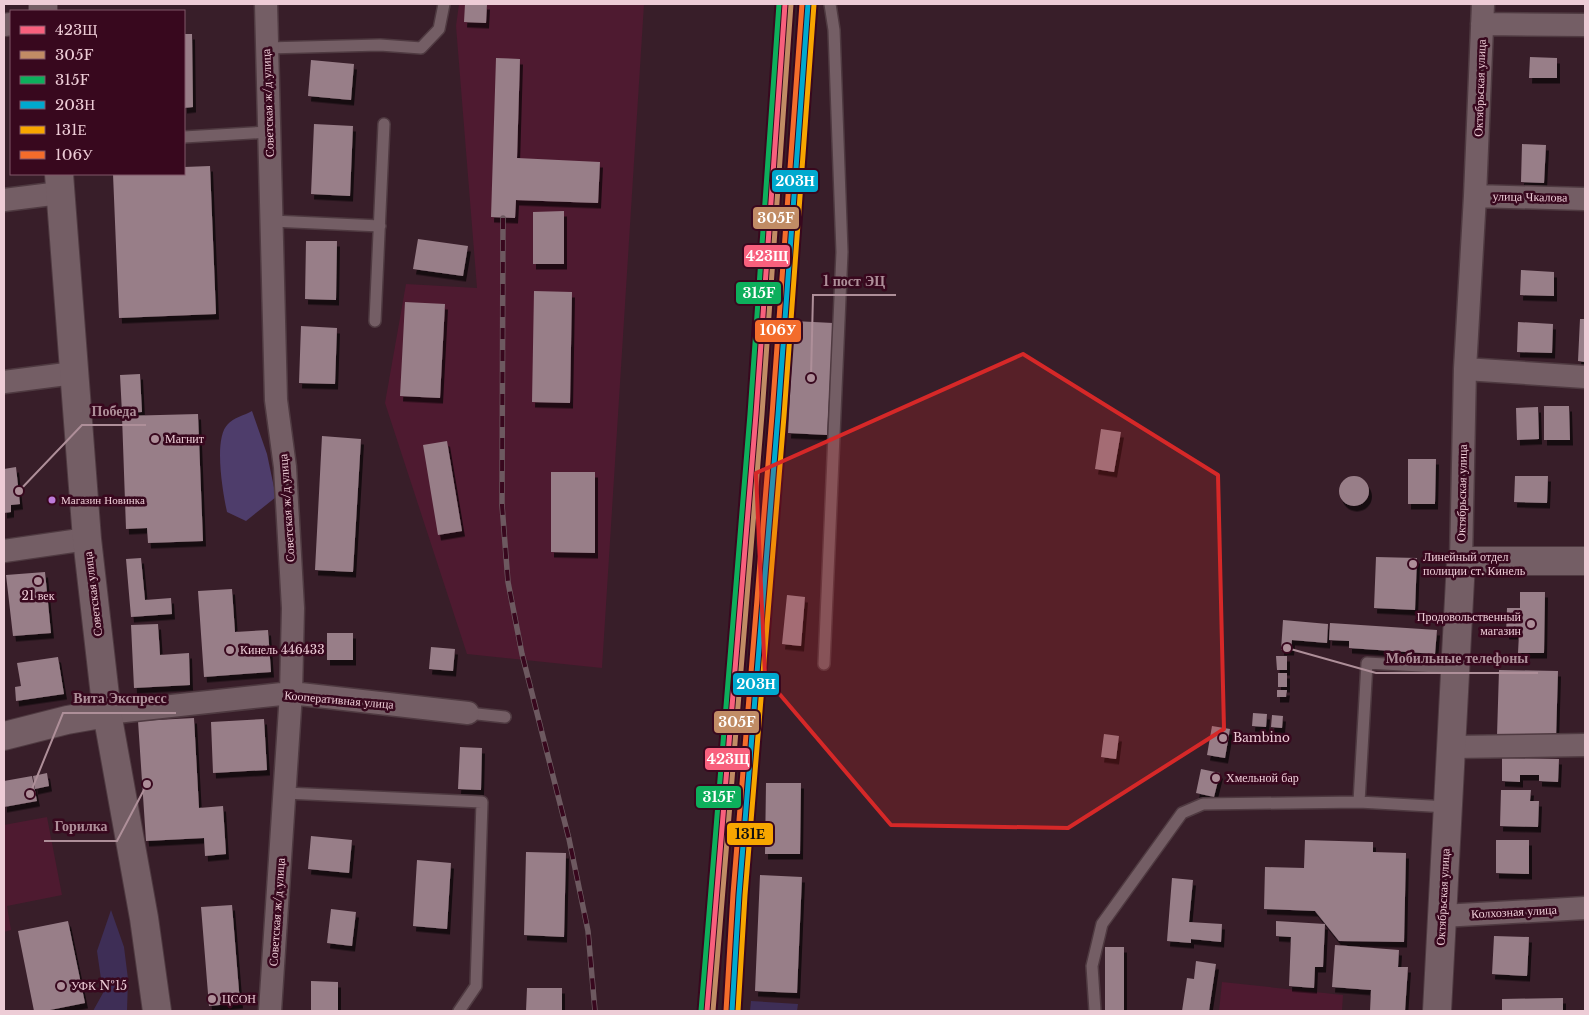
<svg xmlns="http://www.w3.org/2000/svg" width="1589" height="1015" viewBox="0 0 1589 1015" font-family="'Libre Baskerville',serif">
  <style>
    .built { fill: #4e1a30 }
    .green { fill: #3e2e56 }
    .forest { fill: #4e3d6b }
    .building { fill: #987e88; filter: url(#shadow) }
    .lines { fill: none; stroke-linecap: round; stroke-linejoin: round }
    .lane-casing { stroke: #4f3a41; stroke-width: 14 }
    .street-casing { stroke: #4f3a41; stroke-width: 25 }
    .secondary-casing { stroke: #4f3a41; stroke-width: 30 }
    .lane { stroke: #745e65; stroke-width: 11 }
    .street { stroke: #745e65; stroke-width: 22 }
    .secondary { stroke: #745e65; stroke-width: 28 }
    .rail-casing { stroke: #6d5960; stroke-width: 5.5 }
    .rail { stroke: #38081e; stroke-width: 4; stroke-dasharray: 11; stroke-linecap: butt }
    .rail-1-casing { stroke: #38081e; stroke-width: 9 }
    .rail-2-casing { stroke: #38081e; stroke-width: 9 }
    .rail-3-casing { stroke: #38081e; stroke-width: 9 }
    .rail-4-casing { stroke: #38081e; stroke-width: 9 }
    .rail-5-casing { stroke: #38081e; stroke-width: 9 }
    .rail-6-casing { stroke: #38081e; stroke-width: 9 }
    .rail-1 { stroke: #f8607d; stroke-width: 5 }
    .rail-2 { stroke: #c18c65; stroke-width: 5 }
    .rail-3 { stroke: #0daf5c; stroke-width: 5 }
    .rail-4 { stroke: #00a9ce; stroke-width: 5 }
    .rail-5 { stroke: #f7a600; stroke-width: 5 }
    .rail-6 { stroke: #f36c2b; stroke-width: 5 }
    .marked { fill: #d62828; fill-opacity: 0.2; stroke: #d62828; stroke-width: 4; stroke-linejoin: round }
    .poi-dot { fill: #ae8f99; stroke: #38081e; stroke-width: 2 }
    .bus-dot { fill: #bd7bd9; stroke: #38081e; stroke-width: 2 }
    .labels { text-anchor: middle; stroke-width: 5; stroke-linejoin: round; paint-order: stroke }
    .bus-label { font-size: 11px; fill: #edccd6; stroke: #38081e; text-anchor: start }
    .street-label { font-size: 12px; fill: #edccd6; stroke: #38081e }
    .poi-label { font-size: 12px; fill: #edccd6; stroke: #38081e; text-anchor: start }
    .leader { fill: none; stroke: #ae8f99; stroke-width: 2 }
    .callout-dot { fill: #ae8f99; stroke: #38081e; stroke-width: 2 }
    .callout-label { font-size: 14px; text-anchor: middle; font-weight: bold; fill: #ae8f99; stroke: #38081e; stroke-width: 5; stroke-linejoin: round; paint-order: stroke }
    .line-badge { stroke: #38081e; stroke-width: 2 }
    .badge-label { font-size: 14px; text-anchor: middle; font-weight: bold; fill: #fff }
    .pale-badge-label { font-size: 14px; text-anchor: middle; font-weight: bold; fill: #111 }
  </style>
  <defs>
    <filter id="shadow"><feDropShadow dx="3" dy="5.5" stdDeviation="0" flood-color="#0009"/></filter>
  </defs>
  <rect width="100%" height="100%" fill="#381e29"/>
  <!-- built -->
  <path class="built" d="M 459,4 L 644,4 L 602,668 L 467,654 L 385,403 L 406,284 L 477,288 L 456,26 Z
    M 47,817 L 62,895 L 7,906 L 11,930 L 4,932 L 4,825 Z
    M 1222,982 L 1343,995 L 1342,1011 L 1219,1011 Z"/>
  <!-- green -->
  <path class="green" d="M 111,910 L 124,947 L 128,979 L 127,1011 L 93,1011 L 103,993 L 97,951 Z
    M 751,1001 L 798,1004 L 797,1011 L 750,1011 Z"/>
  <!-- forest -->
  <path class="forest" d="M 252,411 L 267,454 L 276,497 L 246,521 L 227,512 C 223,493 213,438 228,424 C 233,418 245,415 252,411 Z"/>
  <!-- building -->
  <path class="building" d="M 465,4 L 487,4 L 486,23 L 464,22 Z
    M 184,34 L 192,34 L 193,107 L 184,108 Z
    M 1530,57 L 1557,58 L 1557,78 L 1529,78 Z
    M 496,58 L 520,59 L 517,158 L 600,162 L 598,203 L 516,200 L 515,218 L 491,217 Z
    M 311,60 L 354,64 L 351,100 L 308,96 Z
    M 314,124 L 353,126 L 350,196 L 311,194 Z
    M 1522,144 L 1546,145 L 1544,183 L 1521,182 Z
    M 210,166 L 216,314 L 119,318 L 113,174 L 184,174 L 184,167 Z
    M 564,211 L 564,264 L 533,264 L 533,212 Z
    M 418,239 L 468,246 L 463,276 L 413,269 Z
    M 306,241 L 337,241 L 336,300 L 305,299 Z
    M 1521,270 L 1554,272 L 1554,296 L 1520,295 Z
    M 534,291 L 572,292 L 570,403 L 532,402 Z
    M 405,302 L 445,304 L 440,398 L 400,396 Z
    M 1580,319 L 1585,319 L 1585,362 L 1578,361 Z
    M 794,321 L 833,323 L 827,435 L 788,433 Z
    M 1518,322 L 1553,324 L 1552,353 L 1517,352 Z
    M 301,326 L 337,328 L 335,384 L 299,383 Z
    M 140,374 L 142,412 L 122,413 L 120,375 Z
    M 1544,406 L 1569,406 L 1570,440 L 1544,440 Z
    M 1538,407 L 1539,439 L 1517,440 L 1516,408 Z
    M 198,414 L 203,541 L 148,543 L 147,528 L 126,529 L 122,416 Z
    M 1101,429 L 1121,432 L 1114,472 L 1095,469 Z
    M 322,436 L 361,439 L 353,572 L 315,570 Z
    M 447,441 L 462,531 L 438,535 L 423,445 Z
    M 1408,459 L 1436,459 L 1435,504 L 1408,504 Z
    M 16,467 L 20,504 L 11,505 L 11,512 L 4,513 L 4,469 Z
    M 551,472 L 595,472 L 595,553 L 551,552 Z
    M 1515,476 L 1548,476 L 1547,503 L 1514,502 Z
    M1339 491a15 15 0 1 1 30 0a15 15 0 1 1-30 0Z
    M 1376,557 L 1417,558 L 1415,610 L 1374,608 Z
    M 141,558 L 145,600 L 171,598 L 172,614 L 131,617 L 126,559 Z
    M 45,572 L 51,633 L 13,636 L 6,575 Z
    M 232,589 L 235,632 L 268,630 L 271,672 L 204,677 L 198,591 Z
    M 1520,592 L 1545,592 L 1544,653 L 1518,653 L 1519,634 L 1506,634 L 1507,608 L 1520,608 Z
    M 787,595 L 805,597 L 801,646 L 782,644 Z
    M 1283,620 L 1328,624 L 1327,643 L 1292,640 L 1291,650 L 1281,650 Z
    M 1330,623 L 1437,630 L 1435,654 L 1349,648 L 1349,641 L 1329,640 Z
    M 158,624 L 160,655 L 189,653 L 190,685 L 134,688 L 131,625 Z
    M 327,633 L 353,633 L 353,660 L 327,660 Z
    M 431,647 L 455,649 L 453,671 L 429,669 Z
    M 1276,656 L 1287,656 L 1287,670 L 1277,670 Z
    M 58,657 L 64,694 L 16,701 L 15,687 L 21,686 L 17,663 Z
    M 1499,670 L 1558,671 L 1556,738 L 1497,736 Z
    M 1278,673 L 1287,673 L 1287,687 L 1278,687 Z
    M 1277,690 L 1287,690 L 1286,697 L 1277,697 Z
    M 1253,713 L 1267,714 L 1266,727 L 1252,726 Z
    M 1272,715 L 1283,716 L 1282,728 L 1271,727 Z
    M 194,718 L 199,808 L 223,806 L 226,854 L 205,856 L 204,838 L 146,841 L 138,721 Z
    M 264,719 L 267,770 L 213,773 L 211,722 Z
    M 1212,726 L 1230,729 L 1225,758 L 1207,755 Z
    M 1104,734 L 1119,736 L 1116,759 L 1101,757 Z
    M 460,747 L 482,748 L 481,790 L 458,789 Z
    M 1502,758 L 1559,759 L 1558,782 L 1539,781 L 1539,775 L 1520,775 L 1520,782 L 1502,781 Z
    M 1201,769 L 1220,773 L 1214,797 L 1196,793 Z
    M 47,773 L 49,786 L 35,789 L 33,776 Z
    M 32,776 L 37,801 L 4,807 L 4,781 Z
    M 766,783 L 801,783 L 800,854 L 765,854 Z
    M 1501,790 L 1531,790 L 1530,801 L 1539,801 L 1538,827 L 1500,826 Z
    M 311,836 L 352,840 L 349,873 L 308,869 Z
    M 1305,840 L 1373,842 L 1373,852 L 1406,853 L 1404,942 L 1339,941 L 1315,911 L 1264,909 L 1265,867 L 1304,868 Z
    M 1496,840 L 1529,840 L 1529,874 L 1496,873 Z
    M 526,852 L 566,853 L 564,937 L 524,935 Z
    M 417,860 L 451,863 L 447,929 L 413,926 Z
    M 760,875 L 802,877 L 797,993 L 755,991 Z
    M 1172,878 L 1193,880 L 1189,922 L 1222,924 L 1221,942 L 1191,939 L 1191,943 L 1167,941 Z
    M 232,905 L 240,1003 L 209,1006 L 201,907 Z
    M 331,909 L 356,912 L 352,946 L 327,943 Z
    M 68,921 L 85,1003 L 45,1011 L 34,1011 L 18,931 Z
    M 1276,921 L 1325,924 L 1323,967 L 1315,967 L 1314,988 L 1289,986 L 1291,937 L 1276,936 Z
    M 1494,936 L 1529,937 L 1527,976 L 1492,974 Z
    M 1335,945 L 1399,950 L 1398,967 L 1408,967 L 1405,1011 L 1370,1011 L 1371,990 L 1332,987 Z
    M 1105,947 L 1124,947 L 1124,1011 L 1105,1011 Z
    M 1196,961 L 1216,964 L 1209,1011 L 1182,1011 L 1187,978 L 1194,979 Z
    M 311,981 L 338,982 L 338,1011 L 311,1011 Z
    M 527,988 L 562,988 L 562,1011 L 526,1011 Z
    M 1563,998 L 1563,1011 L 1502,1011 L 1502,999 Z"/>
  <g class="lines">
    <defs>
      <path id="lane" d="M 267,48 L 380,45 L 421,48 L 439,29 L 444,4
        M 184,137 L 269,132
        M 272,221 L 380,226
        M 375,321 L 384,124
        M 824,664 L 842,252 L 834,30 L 830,4
        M 468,713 L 505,717
        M 285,793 L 482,802 L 476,986 L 459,1011
        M 1448,807 L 1359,802 L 1367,663 L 1455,668
        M 1095,1011 L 1092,966 L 1102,924 L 1182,813 L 1203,804 L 1359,802"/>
      <path id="street" d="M 266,4 L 276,400 L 285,467 L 293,608 L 291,693 L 270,1011
        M 1482,24 L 1585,25
        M 4,25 L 11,24
        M 1475,196 L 1585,199
        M 4,200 L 60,193
        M 1465,369 L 1585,377
        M 4,382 L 74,373
        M 4,551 L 87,539
        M 1461,561 L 1465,369 L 1475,196 L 1483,4
        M 107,713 L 291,693 L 468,713
        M 1451,747 L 1585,745
        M 1442,916 L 1585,908"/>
      <path id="secondary" d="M 43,4 L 43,11
        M 59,174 L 87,539 L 107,713 L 144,918 L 157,1011
        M 4,736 L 67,720 L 107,713
        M 1437,1011 L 1461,561 L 1585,561"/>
    </defs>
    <!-- lane casing -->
    <use href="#lane" class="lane-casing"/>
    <!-- street casing -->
    <use href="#street" class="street-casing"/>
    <!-- secondary casing -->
    <use href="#secondary" class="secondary-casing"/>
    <!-- lane -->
    <use href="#lane" class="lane"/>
    <!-- street -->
    <use href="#street" class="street"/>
    <!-- secondary -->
    <use href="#secondary" class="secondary"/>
    <defs>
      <path id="rail" d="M 503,218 L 502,505 L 508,582 L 522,654 L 569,839 L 588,931 L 595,1011"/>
    </defs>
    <!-- rail casing -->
    <use href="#rail" class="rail-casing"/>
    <!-- rail -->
    <use href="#rail" class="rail"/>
    <defs>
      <path id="rail-1" d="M 707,1011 L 756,414 L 785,4"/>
      <path id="rail-2" d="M 713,1011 L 762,414 L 791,4"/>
      <path id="rail-3" d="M 701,1011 L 750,414 L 779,4"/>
      <path id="rail-4" d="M 732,1011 L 739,895 L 778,415 L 808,4"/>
      <path id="rail-5" d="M 738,1011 L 745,895 L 784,416 L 814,4"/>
      <path id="rail-6" d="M 726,1011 L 733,894 L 772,415 L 802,4"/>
    </defs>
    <!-- rail-1 casing -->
    <use href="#rail-1" class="rail-1-casing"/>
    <!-- rail-2 casing -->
    <use href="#rail-2" class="rail-2-casing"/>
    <!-- rail-3 casing -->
    <use href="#rail-3" class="rail-3-casing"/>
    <!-- rail-4 casing -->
    <use href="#rail-4" class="rail-4-casing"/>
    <!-- rail-5 casing -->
    <use href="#rail-5" class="rail-5-casing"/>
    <!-- rail-6 casing -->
    <use href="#rail-6" class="rail-6-casing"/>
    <!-- rail-1 -->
    <use href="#rail-1" class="rail-1"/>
    <!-- rail-2 -->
    <use href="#rail-2" class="rail-2"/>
    <!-- rail-3 -->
    <use href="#rail-3" class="rail-3"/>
    <!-- rail-4 -->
    <use href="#rail-4" class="rail-4"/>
    <!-- rail-5 -->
    <use href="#rail-5" class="rail-5"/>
    <!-- rail-6 -->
    <use href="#rail-6" class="rail-6"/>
  </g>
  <!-- marked area -->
  <path class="marked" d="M 1023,354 L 1218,475 L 1224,729 L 1068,828 L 891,825 L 765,677 L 756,473 Z"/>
  <!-- markers -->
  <g class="poi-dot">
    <circle cx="155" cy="439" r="5"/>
    <circle cx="1413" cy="564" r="5"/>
    <circle cx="38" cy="581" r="5"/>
    <circle cx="1531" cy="624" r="5"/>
    <circle cx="230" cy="650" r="5"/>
    <circle cx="1223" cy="738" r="5"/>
    <circle cx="1216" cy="778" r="5"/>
    <circle cx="61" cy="986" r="5"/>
    <circle cx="212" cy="999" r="5"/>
  </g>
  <circle class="bus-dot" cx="52" cy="500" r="4.5"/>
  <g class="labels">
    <!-- bus labels -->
    <g class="bus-label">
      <text x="61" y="504">Магазин Новинка</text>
    </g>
    <!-- street labels -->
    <g class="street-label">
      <text transform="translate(1480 88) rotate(-88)" y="4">Октябрьская улица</text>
      <text transform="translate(268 103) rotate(-92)" y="4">Советская ж/д улица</text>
      <text transform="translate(1530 197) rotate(1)" y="4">улица Чкалова</text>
      <text transform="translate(1462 493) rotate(-89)" y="4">Октябрьская улица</text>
      <text transform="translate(287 508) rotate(-94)" y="4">Советская ж/д улица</text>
      <text transform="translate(93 594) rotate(-97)" y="4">Советская улица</text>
      <text transform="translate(339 700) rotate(5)" y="4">Кооперативная улица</text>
      <text transform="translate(1443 897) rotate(-87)" y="4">Октябрьская улица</text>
      <text transform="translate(277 912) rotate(-86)" y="4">Советская ж/д улица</text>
      <text transform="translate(1514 912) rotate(-3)" y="4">Колхозная улица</text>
    </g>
    <!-- poi labels -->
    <g class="poi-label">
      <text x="165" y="443">Магнит</text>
      <text x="1423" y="561">Линейный отдел<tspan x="1423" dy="14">полиции ст. Кинель</tspan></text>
      <text x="38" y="600" text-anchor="middle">21 век</text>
      <text x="1521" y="621" text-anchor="end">Продовольственный<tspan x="1521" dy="14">магазин</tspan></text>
      <text x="240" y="654">Кинель 446433</text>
      <text x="1233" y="742">Bambino</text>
      <text x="1226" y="782">Хмельной бар</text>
      <text x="71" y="990">УФК №15</text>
      <text x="222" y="1003">ЦСОН</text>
    </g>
  </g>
  <!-- callouts -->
  <path class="leader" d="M811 378L813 295H896M19 491L82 425H146M1287 648L1376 673H1538M30 794L63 713H176M147 784L117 841H44"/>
  <g class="callout-dot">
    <circle cx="811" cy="378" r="5"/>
    <circle cx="19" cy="491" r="5"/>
    <circle cx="1287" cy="648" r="5"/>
    <circle cx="30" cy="794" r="5"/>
    <circle cx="147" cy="784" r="5"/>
  </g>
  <g class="callout-label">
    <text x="854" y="286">1 пост ЭЦ</text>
    <text x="114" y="416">Победа</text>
    <text x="1457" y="663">Мобильные телефоны</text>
    <text x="120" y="703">Вита Экспресс</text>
    <text x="81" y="831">Горилка</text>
  </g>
  <g class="line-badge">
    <rect x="771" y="169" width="48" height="24" rx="5" fill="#00a9ce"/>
    <rect x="752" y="206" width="48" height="24" rx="5" fill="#c18c65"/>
    <rect x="743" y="244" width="48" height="24" rx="5" fill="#f8607d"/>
    <rect x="735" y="281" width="47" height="24" rx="5" fill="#0daf5c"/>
    <rect x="754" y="319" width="48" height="24" rx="5" fill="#f36c2b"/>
    <rect x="732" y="672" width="48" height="24" rx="5" fill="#00a9ce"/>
    <rect x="713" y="710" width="47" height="24" rx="5" fill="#c18c65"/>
    <rect x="704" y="747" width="47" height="24" rx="5" fill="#f8607d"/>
    <rect x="695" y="785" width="47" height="24" rx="5" fill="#0daf5c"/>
    <rect x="726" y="822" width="48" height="24" rx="5" fill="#f7a600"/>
  </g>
  <g class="badge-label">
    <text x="795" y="186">203Н</text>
    <text x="776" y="223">305F</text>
    <text x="767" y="261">423Щ</text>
    <text x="759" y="298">315F</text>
    <text x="778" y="335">106У</text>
    <text x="756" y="689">203Н</text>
    <text x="737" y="727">305F</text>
    <text x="728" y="764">423Щ</text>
    <text x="719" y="802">315F</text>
  </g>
  <g class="pale-badge-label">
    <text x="750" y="839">131Е</text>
  </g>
  <!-- border -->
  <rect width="1589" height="1015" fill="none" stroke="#edccd6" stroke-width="10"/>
  <!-- legend -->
  <rect x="10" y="10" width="175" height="165" fill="#38081e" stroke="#805668"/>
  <rect x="20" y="26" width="25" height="8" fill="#f8607d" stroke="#805668"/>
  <text x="55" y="35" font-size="15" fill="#edccd6">423Щ</text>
  <rect x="20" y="51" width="25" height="8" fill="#c18c65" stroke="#805668"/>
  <text x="55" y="60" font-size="15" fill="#edccd6">305F</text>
  <rect x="20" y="76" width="25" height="8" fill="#0daf5c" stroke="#805668"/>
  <text x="55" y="85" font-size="15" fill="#edccd6">315F</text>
  <rect x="20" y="101" width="25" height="8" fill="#00a9ce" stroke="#805668"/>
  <text x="55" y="110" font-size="15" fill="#edccd6">203Н</text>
  <rect x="20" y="126" width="25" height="8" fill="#f7a600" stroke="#805668"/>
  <text x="55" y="135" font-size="15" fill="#edccd6">131Е</text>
  <rect x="20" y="151" width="25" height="8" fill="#f36c2b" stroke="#805668"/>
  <text x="55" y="160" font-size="15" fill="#edccd6">106У</text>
</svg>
